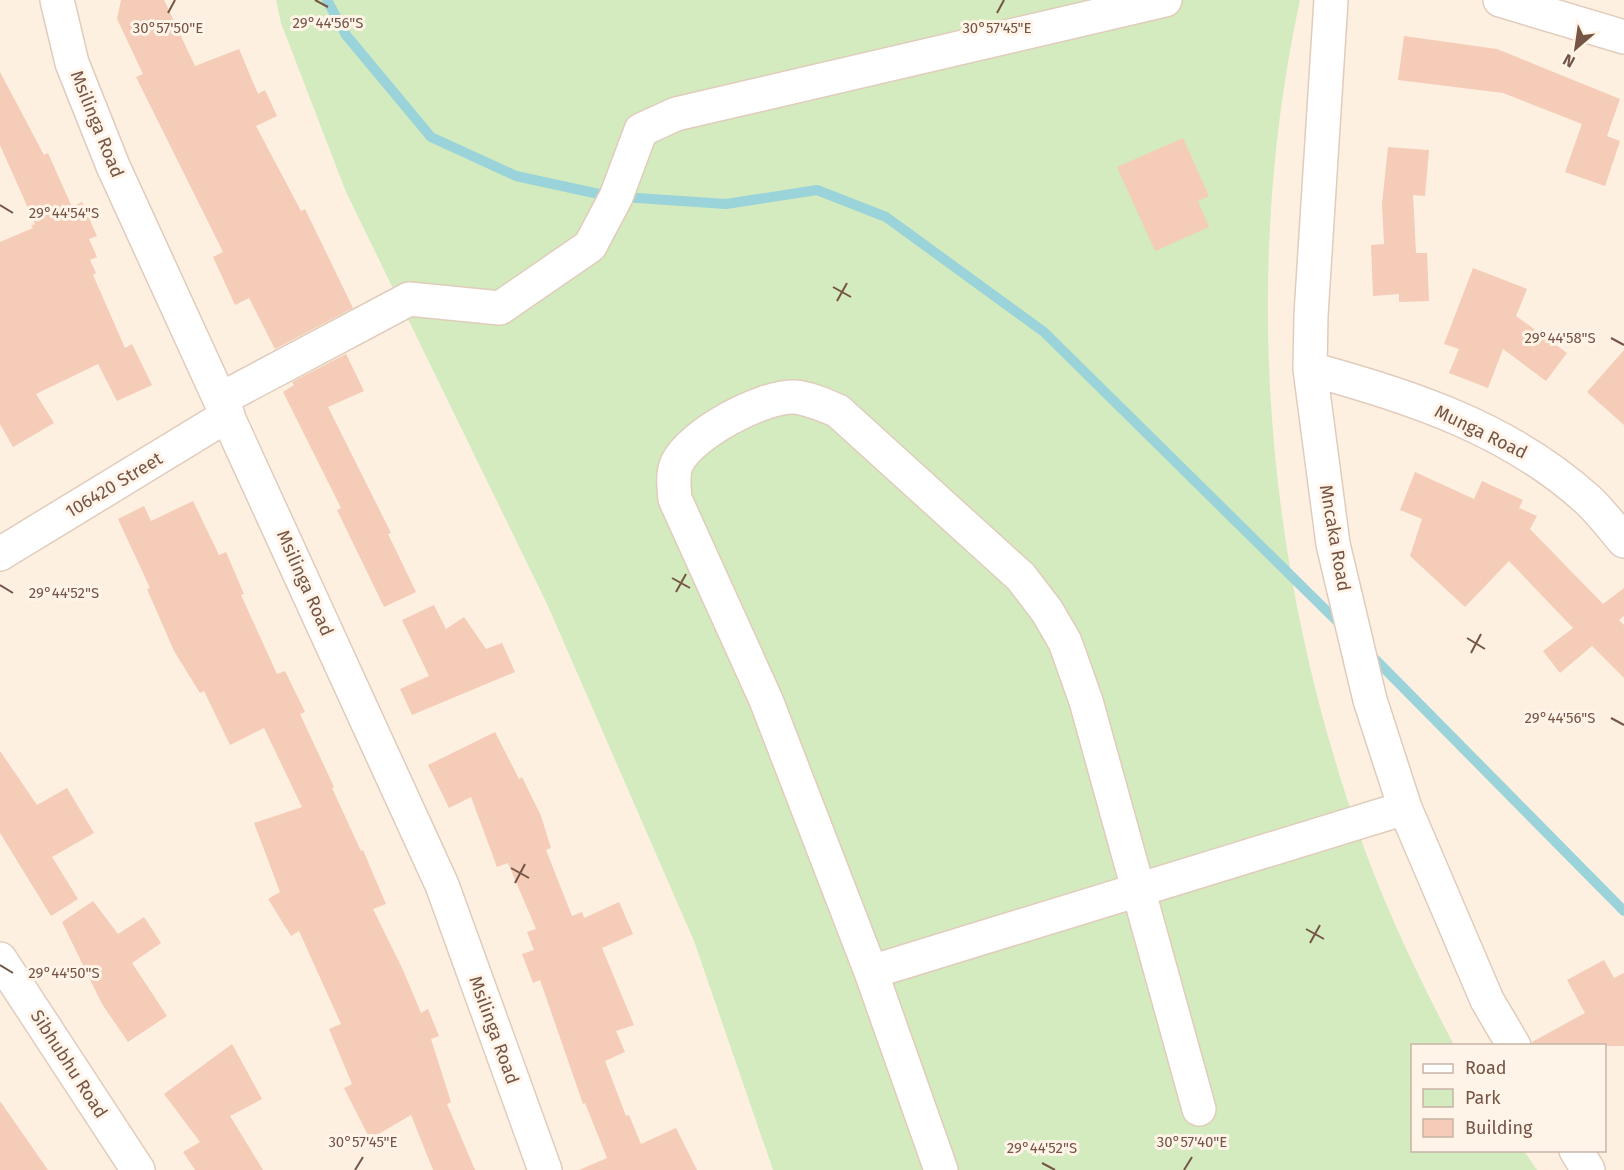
<svg xmlns="http://www.w3.org/2000/svg" width="1624" height="1170" viewBox="0 0 1624 1170" font-family="'Fira Sans',sans-serif">
  <style>
    .green { fill: #d3ebbe }
    .lines { fill: none; stroke-linecap: round; stroke-linejoin: round }
    .stream { stroke: #9ad3d9; stroke-width: 10 }
    .building { fill: #f4ccb7 }
    .street-casing { stroke: #e1ccbc; stroke-width: 36 }
    .street { stroke: #fff; stroke-width: 33 }
    .ticks { fill: none; stroke: #755546; stroke-width: 2 }
    .labels { text-anchor: middle; stroke-width: 6; stroke-linejoin: round; paint-order: stroke }
    .street-label { font-size: 18px; fill: #755546; stroke: #fff4e7 }
    .ticks-label { font-size: 15px; text-anchor: middle; fill: #755546; stroke: #fff4e7; stroke-width: 6; stroke-linejoin: round; paint-order: stroke }
  </style>
  <rect width="100%" height="100%" fill="#fdf0e0"/>
  <!-- green -->
  <path class="green" d="M 276,0 L 1300,0 C 1241,273 1265,565 1357,828 C 1383,903 1417,975 1454,1045 L 1412,1046 L 1412,1150 L 1524,1151 L 1537,1170 L 773,1170 L 694,941 L 548,606 L 346,192 L 281,23 Z"/>
  <g class="lines">
    <!-- stream -->
    <path class="stream" d="M 327,0 L 346,35 L 431,137 L 516,176 L 608,196 L 726,204 L 817,190 L 886,217 L 1044,332 L 1343,627
      M 1367,651 L 1624,911"/>
  </g>
  <!-- building -->
  <path class="building" d="M 121,0 L 164,0 L 195,66 L 239,49 L 258,94 L 265,90 L 277,116 L 256,126 L 301,211 L 305,209 L 353,308 L 275,349 L 249,298 L 235,305 L 213,257 L 223,252 L 136,77 L 143,74 L 117,19 Z
    M 1404,36 L 1497,49 L 1620,99 L 1607,136 L 1620,141 L 1605,186 L 1565,172 L 1582,124 L 1503,93 L 1398,80 Z
    M 0,72 L 44,155 L 48,153 L 72,207 L 82,202 L 97,236 L 89,239 L 97,257 L 90,260 L 96,273 L 93,275 L 125,348 L 132,344 L 152,385 L 117,401 L 98,364 L 36,394 L 54,423 L 13,447 L 0,424 L 0,242 L 33,228 L 31,226 L 35,224 L 0,145 Z
    M 1183,138 L 1209,196 L 1198,201 L 1209,227 L 1155,251 L 1117,167 Z
    M 1388,147 L 1429,150 L 1425,196 L 1413,195 L 1416,253 L 1427,253 L 1429,301 L 1399,302 L 1399,294 L 1373,296 L 1371,245 L 1384,244 L 1382,204 Z
    M 1473,268 L 1527,289 L 1516,316 L 1567,353 L 1546,381 L 1503,349 L 1488,388 L 1449,373 L 1459,349 L 1444,344 Z
    M 1624,350 L 1624,425 L 1587,392 Z
    M 346,354 L 364,391 L 328,407 L 391,533 L 388,534 L 416,592 L 384,607 L 337,510 L 341,508 L 283,392 L 294,385 L 292,382 Z
    M 1415,472 L 1474,499 L 1482,481 L 1523,500 L 1519,508 L 1537,516 L 1530,529 L 1603,604 L 1624,588 L 1624,616 L 1619,620 L 1624,625 L 1624,678 L 1592,646 L 1560,673 L 1543,651 L 1573,628 L 1509,561 L 1465,607 L 1410,556 L 1422,519 L 1400,510 Z
    M 193,501 L 219,555 L 226,552 L 244,594 L 241,595 L 277,674 L 285,671 L 305,712 L 300,714 L 334,787 L 332,788 L 361,851 L 363,850 L 386,904 L 373,909 L 403,970 L 421,1013 L 428,1009 L 439,1036 L 431,1039 L 451,1102 L 447,1104 L 475,1170 L 433,1170 L 411,1115 L 370,1139 L 344,1088 L 352,1084 L 329,1029 L 341,1024 L 299,931 L 291,936 L 268,899 L 280,892 L 254,823 L 302,807 L 264,728 L 230,745 L 204,691 L 200,693 L 174,651 L 147,589 L 150,588 L 118,519 L 144,506 L 151,521 Z
    M 434,605 L 446,629 L 464,617 L 486,649 L 502,643 L 515,672 L 412,715 L 400,689 L 429,676 L 402,620 Z
    M 495,732 L 519,779 L 522,777 L 541,816 L 551,848 L 546,850 L 572,916 L 582,912 L 584,918 L 619,902 L 633,934 L 602,948 L 634,1025 L 616,1031 L 625,1052 L 605,1061 L 626,1116 L 629,1115 L 641,1144 L 676,1128 L 697,1170 L 579,1170 L 607,1158 L 585,1103 L 583,1104 L 540,980 L 533,983 L 522,954 L 534,950 L 527,932 L 536,929 L 508,863 L 497,867 L 471,797 L 449,808 L 428,765 Z
    M 0,751 L 37,805 L 67,788 L 94,833 L 52,857 L 78,899 L 51,916 L 0,833 Z
    M 93,901 L 118,934 L 144,917 L 161,943 L 132,963 L 167,1016 L 128,1042 L 102,1004 L 62,922 Z
    M 1604,960 L 1614,978 L 1624,973 L 1624,1046 L 1533,1046 L 1532,1042 L 1585,1013 L 1567,980 Z
    M 232,1044 L 262,1099 L 230,1116 L 263,1170 L 195,1170 L 183,1152 L 200,1142 L 164,1094 Z
    M 0,1101 L 48,1170 L 0,1170 Z"/>
  <g class="lines">
    <defs>
      <path id="street" d="M 57,0 L 72,63 L 113,166 L 442,885 L 545,1170
        M 1331,0 L 1311,315 L 1310,369 L 1333,544 L 1370,700 L 1405,808 L 1487,1000 L 1514,1046
        M 1500,0 L 1624,37
        M 1310,369 C 1410,396 1510,429 1588,500 C 1601,512 1612,527 1624,541
        M 221,399 L 409,299 L 500,308 L 590,246 L 616,197 L 641,130 L 676,114 L 1165,0
        M 0,554 L 228,415
        M 0,959 L 138,1170
        M 871,972 L 1405,808
        M 1576,1150 L 1588,1170
        M 941,1170 L 871,972 L 766,700 L 675,499 C 674,487 672,474 677,463 C 691,434 762,396 794,397 C 809,398 824,405 838,411 L 1021,577 L 1047,611 L 1065,642 L 1086,701 L 1199,1109"/>
    </defs>
    <!-- street casing -->
    <use href="#street" class="street-casing"/>
    <!-- street -->
    <use href="#street" class="street"/>
  </g>
  <!-- ticks -->
  <path class="ticks" d="M 315,0 L 328,7M 168,13 L 175,0M 997,13 L 1004,0M 0,205 L 13,213M 833,287 L 851,297M 837,301 L 847,283M 1611,338 L 1624,345M 672,578 L 690,588M 0,585 L 13,593M 676,592 L 686,574M 1467,638 L 1485,649M 1471,653 L 1481,634M 1611,718 L 1624,725M 511,868 L 529,878M 515,883 L 525,864M 1306,929 L 1324,939M 1310,943 L 1320,925M 0,965 L 13,973M 1042,1163 L 1055,1170M 355,1170 L 363,1157M 1184,1170 L 1192,1157"/>
  <g class="labels">
    <!-- street labels -->
    <g class="street-label">
      <text transform="translate(97 124) rotate(68)" y="6">Msilinga Road</text>
      <text transform="translate(1481 432) rotate(26)" y="6">Munga Road</text>
      <text transform="translate(114 485) rotate(-31)" y="6">106420 Street</text>
      <text transform="translate(1335 538) rotate(80)" y="6">Mncaka Road</text>
      <text transform="translate(305 583) rotate(66)" y="6">Msilinga Road</text>
      <text transform="translate(494 1030) rotate(70)" y="6">Msilinga Road</text>
      <text transform="translate(69 1064) rotate(57)" y="6">Sibhubhu Road</text>
    </g>
  </g>
  <g class="ticks-label">
    <text x="328" y="28">29°44'56"S</text>
    <text x="168" y="33">30°57'50"E</text>
    <text x="997" y="33">30°57'45"E</text>
    <text x="64" y="218">29°44'54"S</text>
    <text x="1560" y="343">29°44'58"S</text>
    <text x="64" y="598">29°44'52"S</text>
    <text x="1560" y="723">29°44'56"S</text>
    <text x="64" y="978">29°44'50"S</text>
    <text x="363" y="1147">30°57'45"E</text>
    <text x="1192" y="1147">30°57'40"E</text>
    <text x="1042" y="1153">29°44'52"S</text>
  </g>
  <!-- legend -->
  <rect x="1411" y="1044" width="195" height="108" fill="#fff4e7" stroke="#c8b4a7" stroke-width="1.5"/>
  <rect x="1423" y="1064" width="30" height="9" fill="#ffffff" stroke="#c8b4a7" stroke-width="1.5"/>
  <text x="1465" y="1074" font-size="18" fill="#755546">Road</text>
  <rect x="1423" y="1089" width="30" height="18" fill="#d3ebbe" stroke="#c8b4a7" stroke-width="1.5"/>
  <text x="1465" y="1104" font-size="18" fill="#755546">Park</text>
  <rect x="1423" y="1119" width="30" height="18" fill="#f4ccb7" stroke="#c8b4a7" stroke-width="1.5"/>
  <text x="1465" y="1134" font-size="18" fill="#755546">Building</text>
  <!-- north arrow -->
  <g transform="translate(1576 48) rotate(209)" stroke="#fff4e7" stroke-width="4.5" paint-order="stroke">
  <path d="M0-4.5L10 22L0 15L-10 22Z" fill="#755546"/>
  <text y="-9" font-size="16" font-weight="bold" text-anchor="middle" fill="#755546">N</text>
  </g>
</svg>
